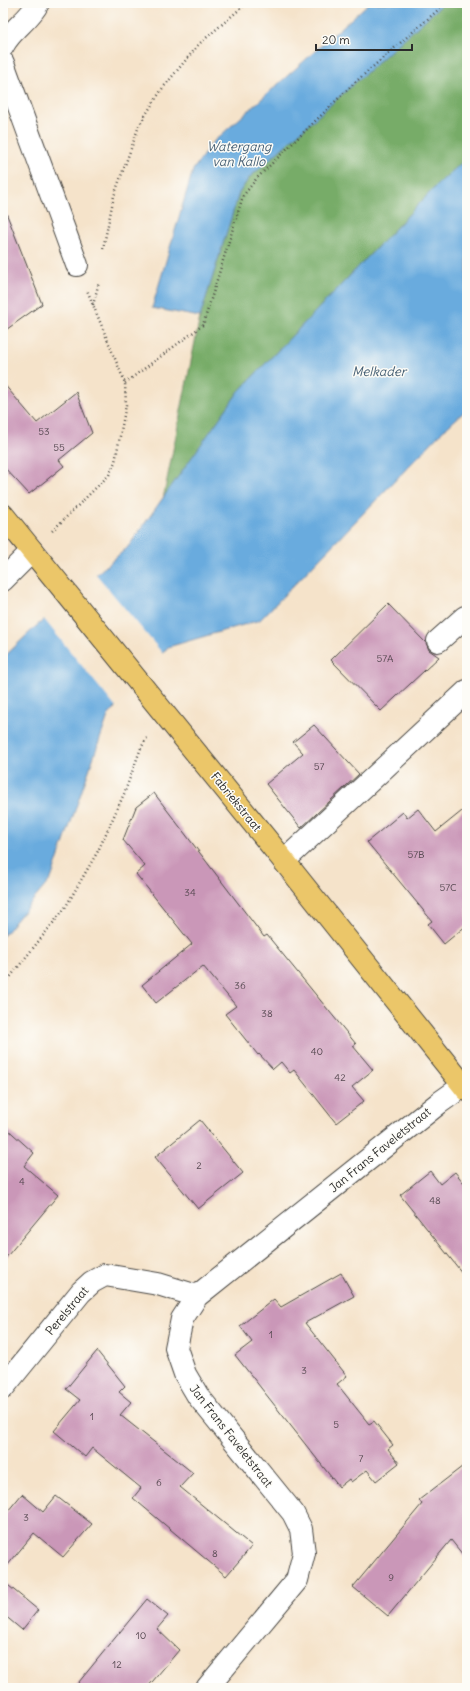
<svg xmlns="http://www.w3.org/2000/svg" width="470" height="1691" viewBox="0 0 470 1691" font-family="Delius,sans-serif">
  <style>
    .forest { fill: #77ac68; stroke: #516c4a }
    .water { fill: #69abde; stroke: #4a6b84 }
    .pier { fill: #f5e3ca }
    .building { fill: #ca97b8 }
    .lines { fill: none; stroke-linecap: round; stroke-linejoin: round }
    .minor-casing { stroke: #494743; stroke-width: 24 }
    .major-casing { stroke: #494743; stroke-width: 24 }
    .path { stroke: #494743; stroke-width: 2.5; stroke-dasharray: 1 3; stroke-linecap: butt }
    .minor { stroke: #fff; stroke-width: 22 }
    .major { stroke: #ebc669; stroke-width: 22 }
    .labels { text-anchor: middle; stroke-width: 3; stroke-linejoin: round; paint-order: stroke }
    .number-label { font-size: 10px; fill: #53464e }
    .street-label { font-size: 12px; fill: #2b2b2b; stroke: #fdfcf7 }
    .water-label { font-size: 13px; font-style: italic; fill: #445e73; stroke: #fdfcf7 }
  </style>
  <rect width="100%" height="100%" fill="#fdfcf7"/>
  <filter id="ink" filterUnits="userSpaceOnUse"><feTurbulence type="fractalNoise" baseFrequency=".025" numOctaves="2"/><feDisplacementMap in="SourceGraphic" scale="8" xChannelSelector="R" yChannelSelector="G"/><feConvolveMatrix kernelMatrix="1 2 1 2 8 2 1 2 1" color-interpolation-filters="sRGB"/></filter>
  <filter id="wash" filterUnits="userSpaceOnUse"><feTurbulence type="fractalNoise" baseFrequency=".012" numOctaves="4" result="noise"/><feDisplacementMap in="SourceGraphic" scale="16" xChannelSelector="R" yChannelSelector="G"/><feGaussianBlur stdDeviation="0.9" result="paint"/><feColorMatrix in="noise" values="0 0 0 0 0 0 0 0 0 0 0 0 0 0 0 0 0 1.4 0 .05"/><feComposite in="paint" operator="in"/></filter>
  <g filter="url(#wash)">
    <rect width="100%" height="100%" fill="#f5e3ca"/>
    <!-- forest -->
    <path class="forest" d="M 444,3 L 467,3 L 467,158 L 440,182 L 239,391 L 163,499 L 200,317 L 239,193 L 249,178 Z"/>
    <!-- water -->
    <path class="water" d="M 369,3 L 444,3 L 249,178 L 239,193 L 200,317 L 152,308 L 193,170 L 211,144 Z
      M 467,158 L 467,409 L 442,432 L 260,620 L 168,647 L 108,716 L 51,879 L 3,936 L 3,658 L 33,629 L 128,547 L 239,391 L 440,182 Z"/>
    <!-- pier -->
    <path class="pier" d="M 95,573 L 164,655 L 117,709 L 43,618 Z"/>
    <g id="blocks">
      <!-- building -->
      <path class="building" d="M 5,210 L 42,304 L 3,332 L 3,211 Z
        M 3,383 L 37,423 L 76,392 L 92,433 L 59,460 L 64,466 L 29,494 L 3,466 Z
        M 388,604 L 426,643 L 429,650 L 439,657 L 381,711 L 331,660 Z
        M 314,725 L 359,774 L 301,828 L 266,784 L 303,753 L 293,742 Z
        M 154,793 L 264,937 L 267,935 L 356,1044 L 353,1046 L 373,1070 L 352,1087 L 364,1101 L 336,1123 L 294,1070 L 290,1073 L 281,1062 L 273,1069 L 259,1054 L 258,1055 L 225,1014 L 236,1006 L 203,966 L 156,1003 L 142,985 L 192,944 L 136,874 L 145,866 L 123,840 L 136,807 Z
        M 467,807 L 467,925 L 444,944 L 428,924 L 432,921 L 367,842 L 403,812 L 407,818 L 418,809 L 436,832 Z
        M 200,1120 L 243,1173 L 198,1209 L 155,1157 Z
        M 3,1125 L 34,1153 L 24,1166 L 58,1195 L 3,1261 Z
        M 430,1171 L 440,1184 L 455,1172 L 467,1187 L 467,1279 L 400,1195 Z
        M 341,1273 L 354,1296 L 305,1323 L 347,1376 L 337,1384 L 369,1424 L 374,1421 L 393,1445 L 388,1449 L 399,1463 L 376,1481 L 367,1470 L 351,1482 L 349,1479 L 339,1487 L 235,1355 L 252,1342 L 240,1326 L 274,1299 L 281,1307 Z
        M 97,1351 L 125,1386 L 119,1392 L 131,1402 L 120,1415 L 193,1473 L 180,1487 L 252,1546 L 226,1576 L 133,1498 L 141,1488 L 92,1448 L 85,1457 L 54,1431 L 80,1400 L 66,1389 Z
        M 467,1463 L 467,1560 L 451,1540 L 388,1616 L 353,1587 L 422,1504 L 419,1500 Z
        M 22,1494 L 43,1512 L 56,1496 L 92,1524 L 63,1557 L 34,1533 L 3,1571 L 3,1517 Z
        M 3,1581 L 38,1610 L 22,1630 L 3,1614 Z
        M 147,1599 L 168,1616 L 157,1629 L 179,1650 L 147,1688 L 74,1688 Z"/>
    </g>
  </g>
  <g filter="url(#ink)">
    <use href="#blocks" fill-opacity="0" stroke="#494743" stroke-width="1"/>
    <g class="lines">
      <defs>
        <path id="minor" d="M 3,46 C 11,29 30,20 38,3
          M 3,63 L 77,265
          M 3,580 L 32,551
          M 438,641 L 465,617 L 467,620
          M 284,861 L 467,691
          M 3,1388 L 81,1292 L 92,1282 L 105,1275 L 158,1284 L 197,1296
          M 207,1688 L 297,1580 L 304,1553 L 301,1529 L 293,1513 L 198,1396 L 185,1374 L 176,1348 L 182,1319 L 197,1296 L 439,1103 L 463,1086"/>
        <path id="major" d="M 3,515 L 284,861 L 467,1090"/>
      </defs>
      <!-- minor casing -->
      <use href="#minor" class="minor-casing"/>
      <!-- major casing -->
      <use href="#major" class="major-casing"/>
      <!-- path -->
      <path class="path" d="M 103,249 L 114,196 L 139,126 L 148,111 L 162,89 L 199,44 L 247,3
        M 93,305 L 99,282
        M 125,383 L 203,325 L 243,196 L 257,178 L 352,85 L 446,3
        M 52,531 L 109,475 L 115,462 L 126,405 L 125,383 L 87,290
        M 3,986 L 65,908 L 98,851 L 124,794 L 141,748 L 147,738"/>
      <!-- minor -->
      <use href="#minor" class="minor"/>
      <!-- major -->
      <use href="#major" class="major"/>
    </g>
  </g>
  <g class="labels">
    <!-- number labels -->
    <g class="number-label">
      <text x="44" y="435">53</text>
      <text x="59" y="451">55</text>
      <text x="385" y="662">57A</text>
      <text x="319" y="770">57</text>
      <text x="416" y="858">57B</text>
      <text x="448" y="891">57C</text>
      <text x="190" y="896">34</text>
      <text x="240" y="989">36</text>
      <text x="267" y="1017">38</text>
      <text x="317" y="1055">40</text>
      <text x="340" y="1081">42</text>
      <text x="199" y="1169">2</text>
      <text x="22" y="1185">4</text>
      <text x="435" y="1204">48</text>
      <text x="271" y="1338">1</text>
      <text x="304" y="1374">3</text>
      <text x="92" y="1420">1</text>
      <text x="336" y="1428">5</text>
      <text x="361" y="1462">7</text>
      <text x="159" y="1486">6</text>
      <text x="26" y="1521">3</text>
      <text x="215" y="1557">8</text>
      <text x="391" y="1581">9</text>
      <text x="141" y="1639">10</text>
      <text x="117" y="1668">12</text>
    </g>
    <!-- street labels -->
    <g class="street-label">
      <text transform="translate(236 802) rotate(51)" y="4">Fabriekstraat</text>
      <text transform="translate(380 1150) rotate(-39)" y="4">Jan Frans Faveletstraat</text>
      <text transform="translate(67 1311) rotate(-50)" y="4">Perelstraat</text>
      <text transform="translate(231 1436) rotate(52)" y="4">Jan Frans Faveletstraat</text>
    </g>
    <!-- water labels -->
    <g class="water-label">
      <text x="239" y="151">Watergang<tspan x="239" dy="15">van Kallo</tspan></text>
      <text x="379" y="376">Melkader</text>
    </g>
  </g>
  <!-- margin -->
  <rect width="470" height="1691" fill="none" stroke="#fdfcf7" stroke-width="16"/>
  <!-- scale -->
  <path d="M316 44v6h96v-6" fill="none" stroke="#2b2b2b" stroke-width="2"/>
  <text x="322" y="44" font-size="12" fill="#2b2b2b" stroke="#fdfcf7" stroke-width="3" paint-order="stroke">20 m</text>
</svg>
